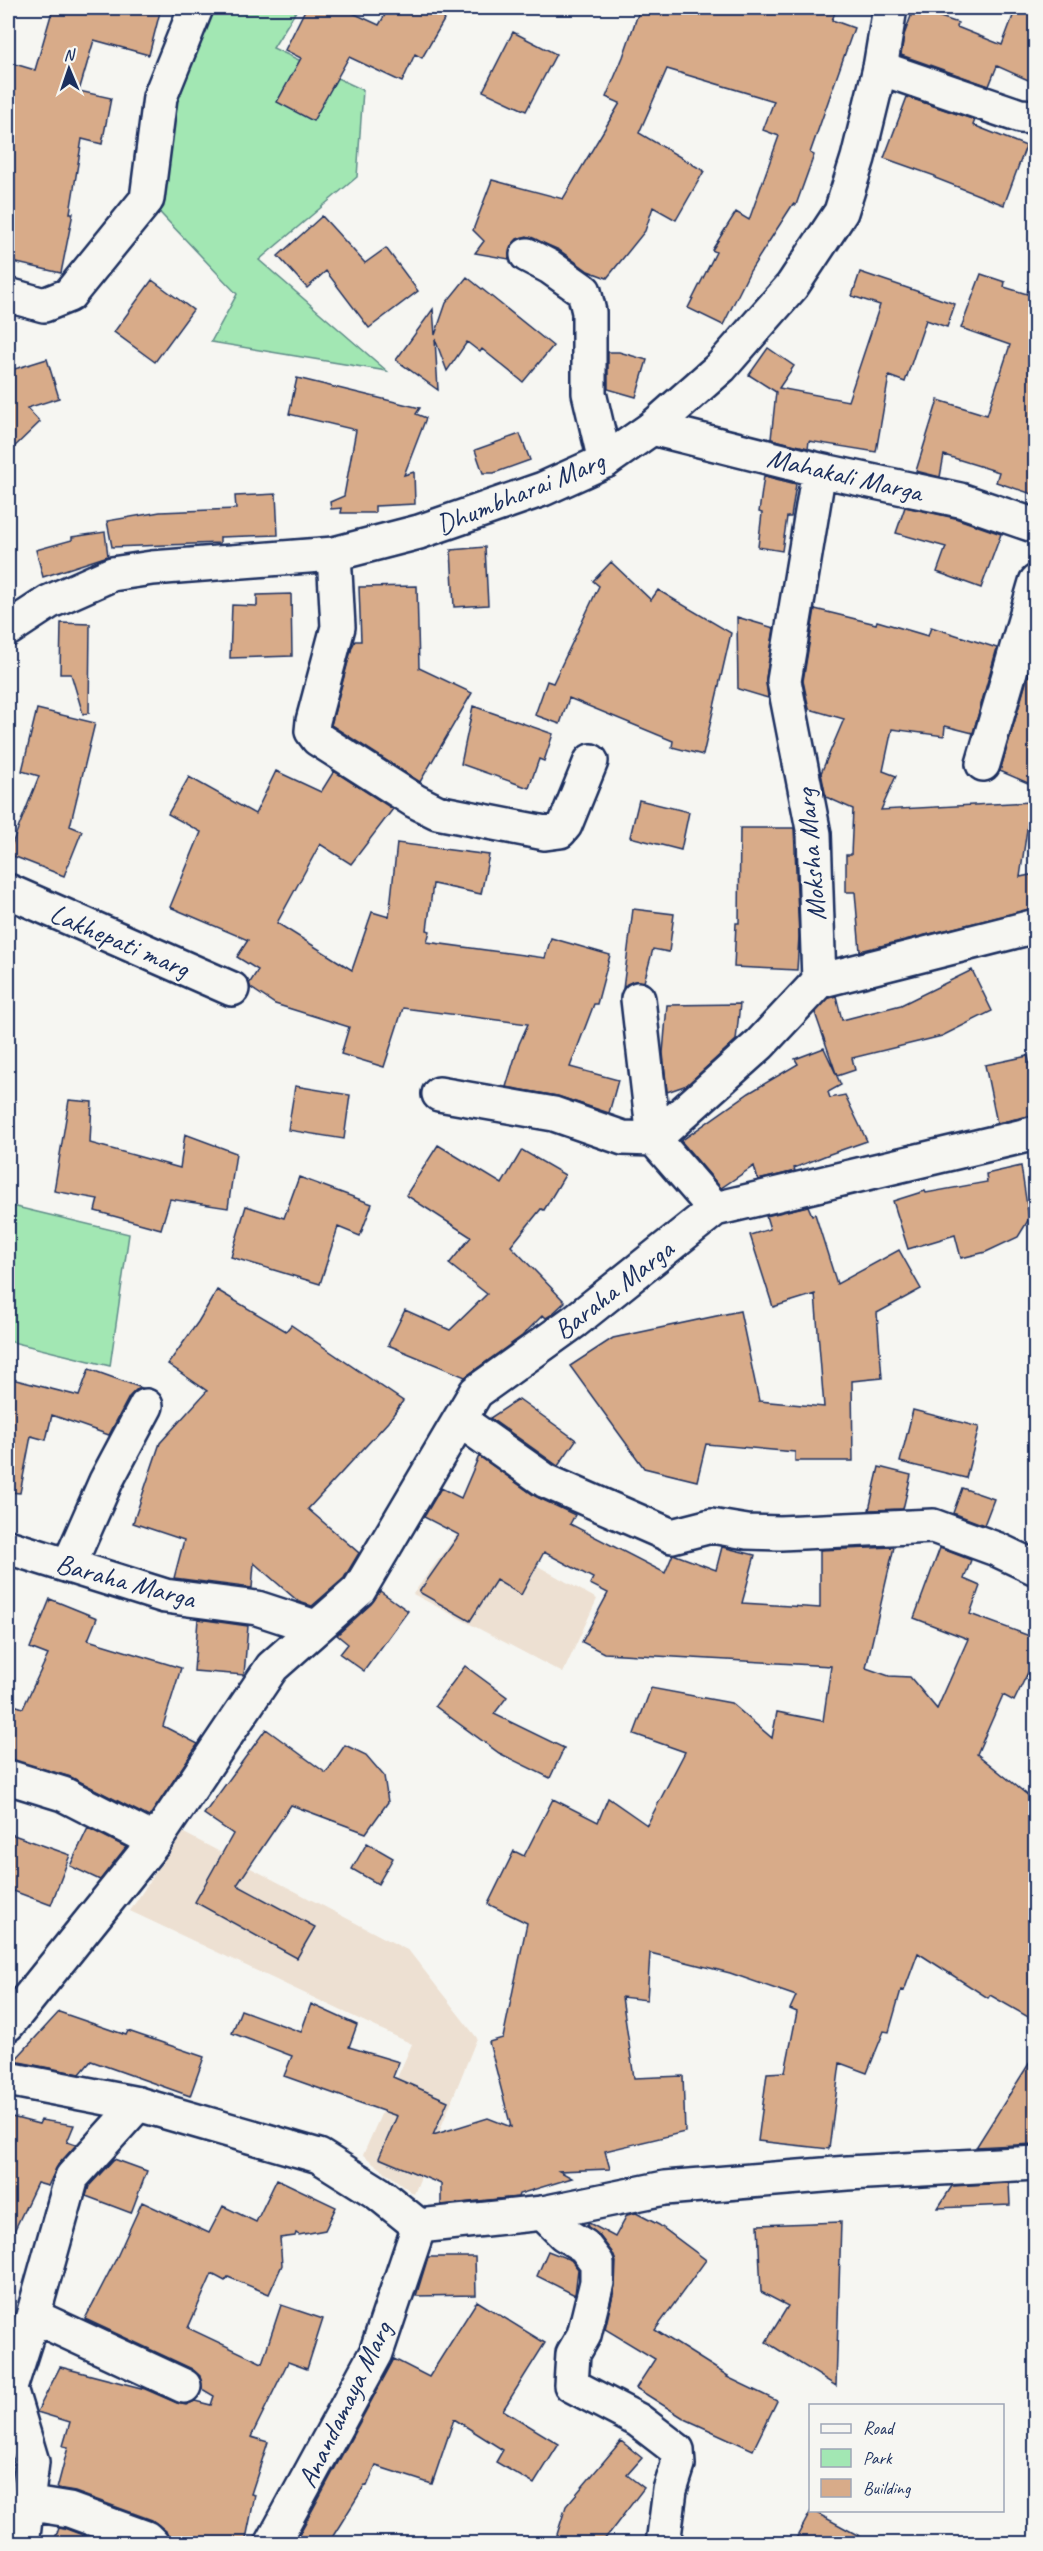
<svg xmlns="http://www.w3.org/2000/svg" width="1043" height="2551" viewBox="0 0 1043 2551" font-family="Caveat,sans-serif">
  <style>
    .built { fill: #ede0d2 }
    .green { fill: #a2e7b3; stroke: #5e8b88; stroke-width: 1.5 }
    .building { fill: #d8ab89; stroke: #1b2f5e; stroke-width: 1.5 }
    .lines { fill: none; stroke-linecap: round; stroke-linejoin: round }
    .street-casing { stroke: #1b2f5e; stroke-width: 38 }
    .secondary-casing { stroke: #1b2f5e; stroke-width: 38 }
    .street { stroke: #f6f6f2; stroke-width: 33 }
    .secondary { stroke: #f6f6f2; stroke-width: 33 }
    .labels { text-anchor: middle; stroke-width: 4.5; stroke-linejoin: round; paint-order: stroke }
    .street-label { font-size: 28px; fill: #1b2f5e; stroke: #f6f6f2 }
  </style>
  <rect width="100%" height="100%" fill="#f6f6f2"/>
  <filter id="ink" filterUnits="userSpaceOnUse"><feTurbulence type="fractalNoise" baseFrequency=".0167" numOctaves="2"/><feDisplacementMap in="SourceGraphic" scale="12" xChannelSelector="R" yChannelSelector="G"/><feConvolveMatrix kernelMatrix="1 2 1 2 8 2 1 2 1" color-interpolation-filters="sRGB"/></filter>
  <g filter="url(#ink)">
    <!-- built -->
    <path class="built" d="M 464,1525 L 597,1599 L 563,1673 L 413,1594 Z
      M 182,1832 L 409,1951 L 477,2038 L 414,2194 L 363,2155 L 412,2044 L 130,1911 Z"/>
    <!-- green -->
    <path class="green" d="M 193,8 L 298,8 L 273,48 L 363,90 L 357,177 L 259,260 L 387,371 L 211,342 L 237,294 L 147,199 Z
      M 8,1205 L 129,1234 L 110,1366 L 8,1341 Z"/>
    <!-- building -->
    <path class="building" d="M 53,8 L 161,8 L 149,55 L 94,40 L 79,91 L 111,98 L 102,144 L 82,139 L 70,213 L 73,213 L 61,273 L 8,261 L 8,62 L 35,70 Z
      M 306,8 L 342,8 L 379,25 L 389,8 L 451,8 L 422,58 L 415,54 L 402,82 L 349,57 L 313,121 L 277,102 L 301,58 L 285,50 Z
      M 640,8 L 837,8 L 832,20 L 854,28 L 810,153 L 814,155 L 796,205 L 793,204 L 750,271 L 723,325 L 688,308 L 716,252 L 712,250 L 736,212 L 749,220 L 779,136 L 763,130 L 774,101 L 667,69 L 639,133 L 704,171 L 676,220 L 653,207 L 645,231 L 607,278 L 588,271 L 559,250 L 527,236 L 517,239 L 511,246 L 509,259 L 475,253 L 484,241 L 473,230 L 492,180 L 563,199 L 620,103 L 606,97 L 623,57 Z
      M 914,8 L 958,23 L 957,27 L 1002,45 L 1016,8 L 1035,8 L 1035,83 L 997,66 L 989,86 L 901,55 L 904,35 Z
      M 513,32 L 556,54 L 526,111 L 483,91 Z
      M 907,97 L 975,120 L 973,125 L 1026,146 L 1004,205 L 935,178 L 935,176 L 884,158 Z
      M 322,216 L 365,263 L 386,248 L 418,291 L 369,328 L 326,271 L 307,288 L 278,256 Z
      M 860,272 L 955,304 L 947,327 L 926,320 L 905,382 L 889,376 L 876,452 L 809,441 L 808,448 L 771,439 L 776,392 L 749,375 L 768,348 L 794,366 L 779,388 L 848,401 L 880,305 L 852,296 Z
      M 981,274 L 1005,282 L 1004,287 L 1027,294 L 1030,282 L 1035,283 L 1035,495 L 996,482 L 999,472 L 944,455 L 940,477 L 916,471 L 938,400 L 987,415 L 1010,345 L 961,328 Z
      M 467,277 L 553,346 L 523,382 L 482,349 L 480,352 L 467,342 L 447,371 L 435,339 L 438,390 L 396,360 L 433,309 L 435,335 L 446,303 Z
      M 152,280 L 193,310 L 155,362 L 114,332 Z
      M 608,352 L 619,352 L 647,360 L 636,397 L 608,389 Z
      M 47,359 L 59,398 L 27,408 L 40,422 L 8,453 L 8,371 Z
      M 297,378 L 420,408 L 416,414 L 426,418 L 404,475 L 414,472 L 415,504 L 375,506 L 375,513 L 341,513 L 342,508 L 331,509 L 330,502 L 344,496 L 356,430 L 289,414 Z
      M 520,434 L 530,460 L 494,473 L 483,473 L 475,450 Z
      M 764,476 L 796,484 L 791,517 L 787,517 L 782,551 L 758,547 L 762,513 L 759,512 Z
      M 276,494 L 278,535 L 220,537 L 220,543 L 112,547 L 107,521 L 160,512 L 236,509 L 235,496 Z
      M 905,507 L 955,518 L 1001,534 L 981,588 L 937,572 L 946,547 L 896,533 Z
      M 105,532 L 108,556 L 43,577 L 36,550 L 72,540 L 72,537 Z
      M 485,547 L 488,605 L 454,607 L 451,550 Z
      M 611,562 L 651,600 L 658,590 L 731,633 L 703,755 L 672,747 L 673,741 L 569,698 L 560,724 L 535,715 L 547,681 L 553,683 L 599,586 L 593,581 Z
      M 417,586 L 419,668 L 472,693 L 420,782 L 331,725 L 352,647 L 355,641 L 361,641 L 359,587 Z
      M 291,594 L 292,656 L 230,658 L 232,605 L 257,606 L 257,595 Z
      M 815,609 L 876,624 L 877,621 L 928,636 L 931,627 L 997,648 L 973,733 L 945,726 L 944,736 L 892,729 L 883,771 L 896,776 L 881,810 L 1031,802 L 1020,877 L 1035,874 L 1035,908 L 860,951 L 855,892 L 846,892 L 846,855 L 851,855 L 853,809 L 826,797 L 821,773 L 844,719 L 809,709 L 803,681 Z
      M 737,617 L 774,628 L 766,678 L 768,698 L 738,689 Z
      M 61,623 L 90,624 L 89,713 L 83,714 L 71,674 L 60,674 Z
      M 1033,659 L 1035,660 L 1035,786 L 1000,771 Z
      M 473,706 L 553,734 L 544,761 L 539,759 L 529,788 L 461,764 Z
      M 37,709 L 95,723 L 70,826 L 82,831 L 64,876 L 8,854 L 39,776 L 22,771 Z
      M 276,771 L 321,792 L 334,771 L 393,809 L 351,864 L 320,844 L 277,923 L 352,970 L 372,912 L 389,917 L 397,843 L 489,855 L 481,894 L 433,884 L 427,930 L 430,931 L 427,942 L 545,958 L 551,938 L 610,955 L 597,1004 L 594,1004 L 570,1067 L 618,1080 L 609,1113 L 557,1096 L 506,1087 L 519,1044 L 528,1024 L 403,1008 L 384,1067 L 341,1054 L 349,1027 L 275,1004 L 251,988 L 249,984 L 258,970 L 237,957 L 248,940 L 170,907 L 201,832 L 168,814 L 189,777 L 255,814 Z
      M 639,800 L 689,812 L 681,850 L 630,837 Z
      M 740,828 L 794,828 L 799,936 L 797,970 L 734,967 L 736,923 L 739,923 Z
      M 633,909 L 674,914 L 669,952 L 653,949 L 644,982 L 635,981 L 627,984 L 623,989 Z
      M 972,970 L 992,1011 L 942,1036 L 852,1058 L 855,1070 L 837,1076 L 815,1013 L 829,998 L 836,996 L 842,1020 L 901,1005 Z
      M 740,1004 L 736,1040 L 687,1085 L 667,1092 L 663,1053 L 667,1005 Z
      M 824,1048 L 841,1085 L 828,1092 L 830,1098 L 845,1095 L 867,1141 L 827,1155 L 794,1168 L 795,1171 L 758,1180 L 754,1166 L 721,1188 L 681,1141 L 749,1093 L 798,1064 L 795,1059 Z
      M 1028,1056 L 1035,1092 L 1035,1115 L 997,1123 L 985,1065 Z
      M 295,1086 L 350,1095 L 344,1139 L 288,1130 Z
      M 69,1100 L 92,1102 L 90,1143 L 180,1168 L 185,1134 L 236,1153 L 228,1208 L 170,1199 L 161,1229 L 95,1211 L 98,1199 L 54,1191 Z
      M 438,1145 L 502,1184 L 522,1150 L 565,1175 L 544,1210 L 541,1209 L 511,1246 L 565,1302 L 551,1315 L 546,1318 L 543,1315 L 522,1336 L 465,1377 L 388,1345 L 405,1310 L 450,1330 L 487,1294 L 449,1264 L 471,1237 L 406,1195 Z
      M 1021,1166 L 1029,1219 L 1018,1237 L 986,1252 L 961,1258 L 955,1235 L 908,1249 L 893,1201 L 925,1191 L 926,1193 L 987,1182 L 986,1174 Z
      M 299,1177 L 372,1204 L 360,1236 L 338,1227 L 320,1284 L 231,1257 L 246,1206 L 284,1218 Z
      M 808,1206 L 812,1215 L 815,1214 L 837,1284 L 899,1250 L 921,1289 L 877,1313 L 882,1378 L 852,1381 L 853,1461 L 795,1461 L 795,1452 L 706,1444 L 697,1481 L 644,1468 L 570,1366 L 613,1338 L 740,1311 L 759,1401 L 824,1407 L 815,1294 L 773,1307 L 750,1235 L 770,1229 L 766,1216 Z
      M 217,1290 L 286,1331 L 291,1325 L 403,1401 L 388,1422 L 308,1509 L 359,1553 L 344,1578 L 312,1606 L 299,1602 L 254,1563 L 252,1588 L 174,1578 L 184,1540 L 133,1523 L 160,1443 L 207,1391 L 168,1364 L 198,1322 Z
      M 89,1369 L 142,1388 L 136,1390 L 129,1397 L 109,1435 L 52,1415 L 46,1440 L 31,1436 L 20,1493 L 8,1492 L 8,1378 L 79,1396 Z
      M 519,1399 L 576,1440 L 558,1466 L 490,1418 Z
      M 913,1410 L 979,1427 L 966,1478 L 900,1462 Z
      M 479,1456 L 535,1496 L 575,1515 L 570,1524 L 665,1573 L 673,1554 L 716,1570 L 722,1547 L 755,1555 L 742,1603 L 820,1608 L 820,1550 L 894,1547 L 866,1668 L 889,1676 L 910,1677 L 937,1709 L 968,1639 L 914,1618 L 940,1548 L 971,1560 L 964,1579 L 980,1586 L 970,1614 L 1035,1638 L 1035,1658 L 1014,1701 L 1003,1695 L 977,1754 L 1035,1801 L 1035,2021 L 990,1995 L 988,1998 L 918,1953 L 904,1991 L 901,1990 L 889,2032 L 884,2031 L 867,2073 L 840,2063 L 829,2149 L 758,2141 L 767,2073 L 785,2072 L 797,2012 L 790,2009 L 796,1996 L 730,1973 L 650,1953 L 647,2000 L 622,1997 L 634,2078 L 683,2076 L 685,2132 L 605,2151 L 610,2169 L 559,2171 L 572,2178 L 519,2194 L 518,2197 L 441,2205 L 441,2184 L 379,2158 L 397,2116 L 284,2076 L 292,2056 L 232,2033 L 241,2010 L 301,2032 L 311,2004 L 357,2025 L 349,2047 L 399,2062 L 393,2077 L 448,2101 L 433,2135 L 488,2118 L 511,2127 L 489,2042 L 503,2038 L 527,1923 L 488,1904 L 514,1851 L 524,1856 L 553,1799 L 598,1822 L 608,1798 L 647,1825 L 685,1752 L 634,1734 L 651,1688 L 731,1703 L 772,1738 L 777,1712 L 823,1721 L 831,1666 L 604,1653 L 582,1642 L 608,1593 L 590,1584 L 593,1578 L 544,1552 L 521,1595 L 496,1580 L 470,1621 L 419,1592 L 459,1535 L 424,1517 L 441,1488 L 461,1498 Z
      M 879,1467 L 911,1475 L 903,1509 L 869,1510 Z
      M 962,1488 L 994,1499 L 984,1525 L 953,1513 Z
      M 380,1591 L 408,1611 L 364,1671 L 340,1654 L 348,1644 L 337,1635 L 371,1604 Z
      M 50,1599 L 97,1618 L 88,1640 L 181,1668 L 163,1726 L 198,1744 L 149,1817 L 71,1777 L 8,1759 L 8,1703 L 23,1708 L 48,1655 L 30,1648 Z
      M 198,1619 L 248,1626 L 244,1675 L 194,1671 Z
      M 465,1666 L 507,1697 L 494,1714 L 564,1748 L 550,1778 L 499,1753 L 435,1706 Z
      M 266,1729 L 326,1773 L 345,1745 L 366,1755 L 384,1776 L 388,1802 L 366,1833 L 291,1805 L 237,1885 L 315,1927 L 297,1958 L 195,1902 L 233,1834 L 204,1814 Z
      M 88,1828 L 126,1847 L 100,1880 L 70,1866 Z
      M 8,1833 L 70,1855 L 51,1905 L 8,1889 Z
      M 367,1843 L 393,1858 L 378,1884 L 352,1869 Z
      M 59,2012 L 126,2035 L 128,2031 L 204,2057 L 190,2096 L 91,2061 L 80,2074 L 14,2061 Z
      M 1035,2054 L 1035,2144 L 976,2147 L 977,2146 Z
      M 8,2116 L 39,2124 L 41,2120 L 74,2125 L 67,2142 L 76,2145 L 58,2165 L 48,2186 L 37,2183 L 8,2244 Z
      M 114,2159 L 147,2171 L 131,2213 L 86,2196 L 89,2186 Z
      M 277,2179 L 336,2207 L 325,2230 L 299,2235 L 296,2233 L 295,2236 L 280,2238 L 282,2265 L 269,2294 L 228,2277 L 225,2281 L 212,2274 L 188,2328 L 262,2363 L 281,2305 L 323,2319 L 307,2369 L 288,2362 L 251,2437 L 268,2442 L 251,2494 L 255,2495 L 245,2544 L 170,2544 L 166,2531 L 152,2520 L 75,2492 L 57,2489 L 68,2447 L 63,2446 L 70,2422 L 37,2412 L 60,2367 L 145,2389 L 177,2403 L 186,2405 L 195,2401 L 211,2405 L 214,2396 L 202,2389 L 200,2376 L 192,2369 L 85,2319 L 116,2259 L 142,2202 L 209,2233 L 223,2206 L 256,2222 Z
      M 1009,2183 L 1010,2205 L 938,2208 L 952,2186 Z
      M 636,2213 L 659,2225 L 706,2260 L 655,2330 L 728,2376 L 727,2377 L 777,2401 L 753,2450 L 685,2419 L 636,2388 L 655,2359 L 605,2329 L 615,2286 L 616,2262 L 612,2252 L 599,2235 L 587,2226 L 589,2223 L 615,2237 L 627,2215 Z
      M 841,2222 L 836,2386 L 766,2342 L 788,2306 L 761,2292 L 758,2225 Z
      M 548,2251 L 571,2260 L 578,2269 L 575,2295 L 537,2276 Z
      M 428,2257 L 475,2257 L 476,2295 L 416,2296 Z
      M 477,2301 L 545,2343 L 503,2410 L 559,2444 L 534,2484 L 496,2462 L 503,2450 L 454,2419 L 432,2484 L 376,2466 L 367,2486 L 365,2485 L 328,2544 L 294,2544 L 394,2359 L 429,2377 Z
      M 621,2441 L 642,2458 L 627,2475 L 644,2488 L 601,2544 L 554,2544 L 566,2506 Z
      M 811,2511 L 813,2511 L 874,2544 L 793,2544 Z
      M 59,2527 L 64,2528 L 106,2544 L 53,2544 Z"/>
    <g class="lines">
      <defs>
        <path id="street" d="M 880,68 L 1020,116 L 1036,117
          M 527,255 L 550,267 L 584,291 L 589,312 L 589,393 L 605,461
          M 8,295 L 44,305 L 69,295 L 147,199 L 160,97 L 196,8
          M 652,428 L 819,470 L 960,500 L 1036,526
          M 334,554 L 338,627 L 313,721 L 312,731 L 318,739 L 415,801 L 437,812 L 545,833 L 560,831 L 565,825 L 591,761
          M 983,764 L 1036,582
          M 8,891 L 232,989
          M 819,981 L 1036,926
          M 638,999 L 654,1139 L 715,1209
          M 439,1094 L 554,1114 L 623,1138 L 654,1139 L 760,1044 L 819,981 L 814,834 L 784,681 L 819,470
          M 461,1421 L 546,1481 L 672,1536 L 711,1526 L 747,1532 L 780,1533 L 933,1526 L 996,1549 L 1036,1568
          M 8,1547 L 165,1596 L 257,1608 L 315,1627
          M 69,1565 L 106,1481 L 146,1406
          M 8,1777 L 63,1794 L 155,1841
          M 543,2213 L 564,2234 L 584,2246 L 597,2263 L 597,2282 L 584,2335 L 573,2354 L 571,2385 L 638,2420 L 677,2450 L 678,2465 L 670,2490 L 663,2544
          M 33,2316 L 184,2386
          M 26,2503 L 69,2510 L 146,2538 L 152,2544
          M 22,2544 L 32,2462 L 10,2388 L 33,2316 L 72,2177 L 138,2104
          M 272,2544 L 376,2353 L 419,2226"/>
        <path id="secondary" d="M 8,629 L 49,602 L 112,574 L 152,568 L 334,554 L 419,532 L 543,489 L 605,461 L 652,428 L 721,367 L 792,286 L 841,212 L 858,158 L 880,68 L 890,8
          M 8,2024 L 155,1841 L 272,1667 L 359,1590 L 476,1392 L 575,1321 L 715,1209 L 1036,1133
          M 8,2079 L 138,2104 L 319,2156 L 378,2193 L 419,2226 L 543,2213 L 665,2188 L 848,2173 L 1036,2163"/>
      </defs>
      <!-- street casing -->
      <use href="#street" class="street-casing"/>
      <!-- secondary casing -->
      <use href="#secondary" class="secondary-casing"/>
      <!-- street -->
      <use href="#street" class="street"/>
      <!-- secondary -->
      <use href="#secondary" class="secondary"/>
    </g>
  </g>
  <g class="labels">
    <!-- street labels -->
    <g class="street-label">
      <text transform="translate(845 474) rotate(13)" y="10">Mahakali Marga</text>
      <text transform="translate(520 492) rotate(-22)" y="10">Dhumbharai Marg</text>
      <text transform="translate(810 855) rotate(-95)" y="10">Moksha Marg</text>
      <text transform="translate(120 940) rotate(23)" y="10">Lakhepati marg</text>
      <text transform="translate(613 1289) rotate(-38)" y="10">Baraha Marga</text>
      <text transform="translate(126 1580) rotate(15)" y="10">Baraha Marga</text>
      <text transform="translate(344 2404) rotate(-64)" y="10">Anandamaya Marg</text>
    </g>
  </g>
  <!-- margin -->
  <rect width="1043" height="2551" fill="none" stroke="#f6f6f2" stroke-width="30"/>
  <rect x="15" y="15" width="1013" height="2521" fill="none" stroke="#1b2f5e" stroke-width="2" filter="url(#ink)"/>
  <!-- legend -->
  <rect x="809" y="2404" width="195" height="108" fill="#f6f6f2" stroke="#9ea6b7" stroke-width="1.5"/>
  <rect x="821" y="2424" width="30" height="9" fill="#f6f6f2" stroke="#9ea6b7" stroke-width="1.5"/>
  <text x="863" y="2434" font-size="18" fill="#1b2f5e">Road</text>
  <rect x="821" y="2449" width="30" height="18" fill="#a2e7b3" stroke="#9ea6b7" stroke-width="1.5"/>
  <text x="863" y="2464" font-size="18" fill="#1b2f5e">Park</text>
  <rect x="821" y="2479" width="30" height="18" fill="#d8ab89" stroke="#9ea6b7" stroke-width="1.5"/>
  <text x="863" y="2494" font-size="18" fill="#1b2f5e">Building</text>
  <!-- north arrow -->
  <g transform="translate(69 69) rotate(358)" stroke="#f6f6f2" stroke-width="4.5" paint-order="stroke">
  <path d="M0-4.5L10 22L0 15L-10 22Z" fill="#1b2f5e"/>
  <text y="-9" font-size="16" font-weight="bold" text-anchor="middle" fill="#1b2f5e">N</text>
  </g>
</svg>
